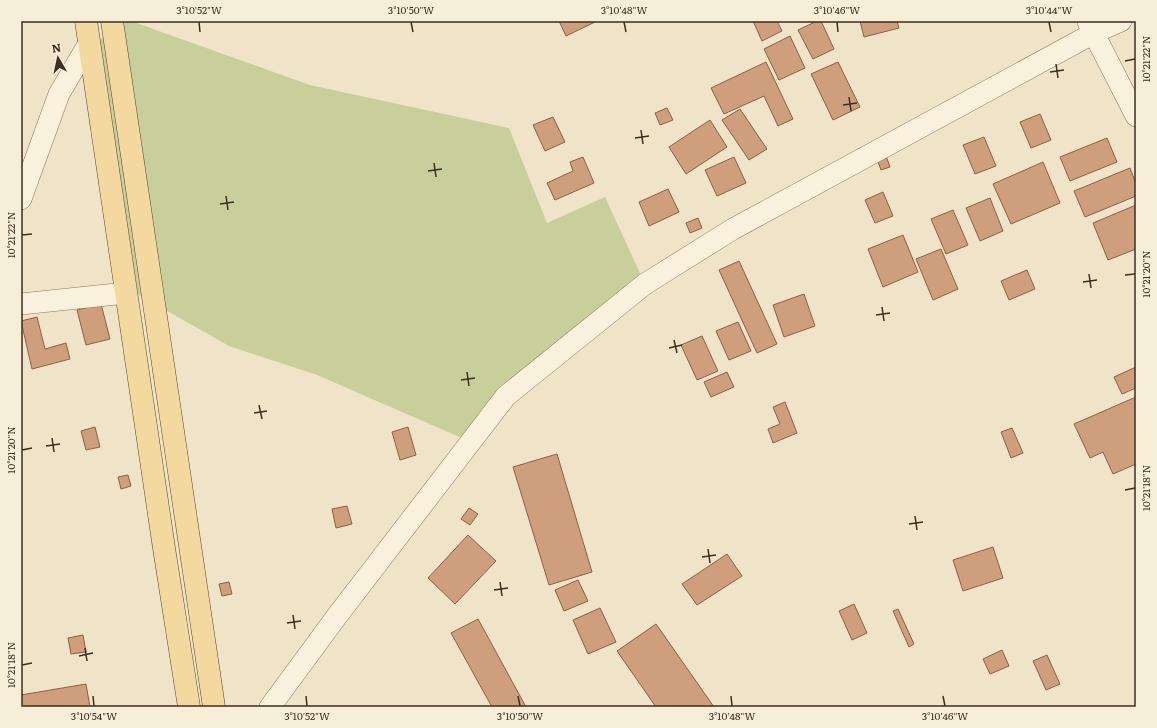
<svg xmlns="http://www.w3.org/2000/svg" width="1157" height="728" viewBox="0 0 1157 728" font-family="Literata,serif">
  <style>
    .green { fill: #c9cf9b }
    .building { fill: #cf9f7d; stroke: #8d5f41 }
    .lines { fill: none; stroke-linecap: round; stroke-linejoin: round }
    .minor-casing { stroke: #8d765c; stroke-width: 22 }
    .primary-casing { stroke: #5b4430; stroke-width: 23 }
    .minor { stroke: #faf1dc; stroke-width: 21 }
    .primary { stroke: #f3d9a0; stroke-width: 22 }
    .ticks { fill: none; stroke: #3d2e20; stroke-width: 1.5 }
    .neatline { fill: none; stroke: #3d2e20; stroke-width: 1.5 }
    .ticks-label { font-size: 10px; text-anchor: middle; fill: #3d2e20 }
  </style>
  <rect width="100%" height="100%" fill="#f0e4c8"/>
  <!-- green -->
  <path class="green" d="M 122,21 L 131,21 L 310,85 L 509,128 L 547,223 L 605,197 L 645,284 L 471,442 L 317,375 L 229,346 L 134,292 L 97,42 Z"/>
  <!-- building -->
  <path class="building" d="M 559,21 L 597,21 L 566,36 Z
    M 753,21 L 777,21 L 782,31 L 762,41 Z
    M 817,21 L 821,21 L 834,49 L 813,59 L 798,30 Z
    M 860,21 L 897,21 L 899,28 L 864,37 Z
    M 790,36 L 805,68 L 779,80 L 764,49 Z
    M 766,62 L 793,119 L 778,126 L 764,96 L 724,114 L 711,88 Z
    M 838,62 L 860,107 L 833,120 L 811,74 Z
    M 667,108 L 673,120 L 660,125 L 655,113 Z
    M 740,109 L 767,149 L 749,160 L 722,120 Z
    M 1040,114 L 1051,140 L 1031,148 L 1020,122 Z
    M 553,117 L 565,142 L 545,151 L 533,125 Z
    M 710,120 L 727,147 L 686,174 L 669,147 Z
    M 984,137 L 996,166 L 975,174 L 963,145 Z
    M 1107,138 L 1117,162 L 1070,181 L 1060,157 Z
    M 886,156 L 890,167 L 881,170 L 877,159 Z
    M 583,157 L 594,183 L 555,200 L 547,183 L 573,171 L 570,162 Z
    M 734,157 L 746,183 L 717,196 L 705,170 Z
    M 1043,162 L 1060,203 L 1011,224 L 993,184 Z
    M 1130,168 L 1136,184 L 1136,196 L 1085,217 L 1074,191 Z
    M 668,189 L 679,212 L 649,226 L 639,202 Z
    M 883,192 L 893,216 L 875,223 L 865,200 Z
    M 990,198 L 1003,231 L 980,241 L 966,208 Z
    M 1136,205 L 1136,249 L 1108,260 L 1093,223 Z
    M 953,210 L 968,245 L 946,254 L 931,219 Z
    M 698,218 L 702,228 L 690,233 L 686,223 Z
    M 903,235 L 918,272 L 883,287 L 868,249 Z
    M 941,249 L 958,289 L 933,300 L 916,259 Z
    M 739,261 L 777,344 L 757,353 L 719,270 Z
    M 1027,270 L 1035,289 L 1009,300 L 1001,281 Z
    M 804,294 L 815,326 L 784,337 L 773,305 Z
    M 101,304 L 110,339 L 86,345 L 77,310 Z
    M 37,317 L 45,349 L 66,343 L 70,359 L 32,369 L 21,321 Z
    M 738,322 L 751,351 L 729,360 L 716,331 Z
    M 702,336 L 718,371 L 697,380 L 681,345 Z
    M 1136,367 L 1136,388 L 1122,394 L 1114,377 Z
    M 727,372 L 734,387 L 711,397 L 704,382 Z
    M 1136,397 L 1136,464 L 1113,474 L 1103,452 L 1090,458 L 1074,424 Z
    M 785,402 L 797,433 L 773,443 L 768,429 L 780,424 L 773,407 Z
    M 95,427 L 100,447 L 86,450 L 81,431 Z
    M 408,427 L 416,455 L 400,460 L 392,432 Z
    M 1012,428 L 1023,453 L 1011,458 L 1001,432 Z
    M 557,454 L 592,572 L 549,585 L 513,467 Z
    M 128,475 L 131,486 L 121,489 L 118,477 Z
    M 347,506 L 352,524 L 336,528 L 332,509 Z
    M 469,508 L 478,514 L 470,525 L 461,519 Z
    M 468,535 L 496,561 L 455,604 L 428,578 Z
    M 993,547 L 1003,578 L 963,591 L 953,560 Z
    M 727,554 L 742,576 L 697,605 L 682,584 Z
    M 578,580 L 588,601 L 564,611 L 555,590 Z
    M 229,582 L 232,594 L 222,596 L 219,584 Z
    M 854,604 L 867,633 L 852,640 L 839,611 Z
    M 600,608 L 616,642 L 588,654 L 573,620 Z
    M 898,609 L 914,644 L 909,647 L 893,611 Z
    M 478,619 L 526,707 L 492,707 L 451,633 Z
    M 656,624 L 714,707 L 656,707 L 617,651 Z
    M 83,635 L 86,652 L 71,654 L 68,638 Z
    M 1002,650 L 1009,666 L 990,674 L 983,659 Z
    M 1047,655 L 1060,684 L 1046,690 L 1033,661 Z
    M 86,684 L 90,707 L 21,707 L 21,695 Z"/>
  <g class="lines">
    <defs>
      <path id="minor" d="M 1088,22 L 1136,116
        M 21,199 L 59,94 L 89,43
        M 21,304 L 126,293
        M 270,707 L 337,616 L 506,396 L 645,284 L 733,229 L 1094,33 L 1121,21"/>
      <path id="primary" d="M 86,21 L 164,548 L 189,707
        M 112,21 L 214,707"/>
    </defs>
    <!-- minor casing -->
    <use href="#minor" class="minor-casing"/>
    <!-- primary casing -->
    <use href="#primary" class="primary-casing"/>
    <!-- minor -->
    <use href="#minor" class="minor"/>
    <!-- primary -->
    <use href="#primary" class="primary"/>
  </g>
  <!-- ticks -->
  <path class="ticks" d="M 199,22 L 200,32M 411,22 L 413,32M 624,22 L 626,32M 837,22 L 838,32M 1049,22 L 1051,32M 1125,61 L 1135,59M 1056,64 L 1058,78M 1050,72 L 1064,70M 849,97 L 851,111M 843,105 L 857,103M 641,130 L 643,144M 635,138 L 649,136M 434,163 L 436,177M 428,171 L 442,169M 226,196 L 228,210M 220,204 L 234,202M 22,235 L 32,234M 1089,274 L 1091,288M 1125,275 L 1135,274M 1083,282 L 1097,280M 882,307 L 884,321M 876,315 L 890,313M 674,340 L 677,353M 669,348 L 682,345M 467,372 L 469,386M 461,380 L 475,378M 259,405 L 262,419M 254,413 L 267,411M 52,438 L 54,452M 46,446 L 60,444M 22,450 L 32,448M 1125,490 L 1135,488M 915,516 L 917,530M 909,524 L 923,522M 708,549 L 710,563M 702,557 L 716,555M 500,582 L 502,596M 494,590 L 508,588M 293,615 L 295,629M 287,623 L 301,621M 85,648 L 87,661M 79,656 L 93,653M 22,665 L 32,663M 93,696 L 94,706M 306,696 L 307,706M 518,696 L 520,706M 731,696 L 732,706M 943,696 L 945,706"/>
  <!-- border -->
  <rect width="1157" height="728" fill="none" stroke="#f7eed8" stroke-width="44"/>
  <!-- north arrow -->
  <g transform="translate(58 58) rotate(351)" stroke="#f7eed8" stroke-width="3" paint-order="stroke">
  <path d="M0-3L7 15L0 10L-7 15Z" fill="#3d2e20"/>
  <text y="-6" font-size="11" font-weight="bold" text-anchor="middle" fill="#3d2e20">N</text>
  </g>
  <rect x="22" y="22" width="1113" height="684" class="neatline"/>
  <g class="ticks-label">
    <text x="199" y="14">3°10'52"W</text>
    <text x="411" y="14">3°10'50"W</text>
    <text x="624" y="14">3°10'48"W</text>
    <text x="837" y="14">3°10'46"W</text>
    <text x="1049" y="14">3°10'44"W</text>
    <text transform="translate(1146 59) rotate(-90)" y="4">10°21'22"N</text>
    <text transform="translate(11 235) rotate(-90)" y="4">10°21'22"N</text>
    <text transform="translate(1146 274) rotate(-90)" y="4">10°21'20"N</text>
    <text transform="translate(11 450) rotate(-90)" y="4">10°21'20"N</text>
    <text transform="translate(1146 488) rotate(-90)" y="4">10°21'18"N</text>
    <text transform="translate(11 665) rotate(-90)" y="4">10°21'18"N</text>
    <text x="94" y="720">3°10'54"W</text>
    <text x="307" y="720">3°10'52"W</text>
    <text x="520" y="720">3°10'50"W</text>
    <text x="732" y="720">3°10'48"W</text>
    <text x="945" y="720">3°10'46"W</text>
  </g>
</svg>
